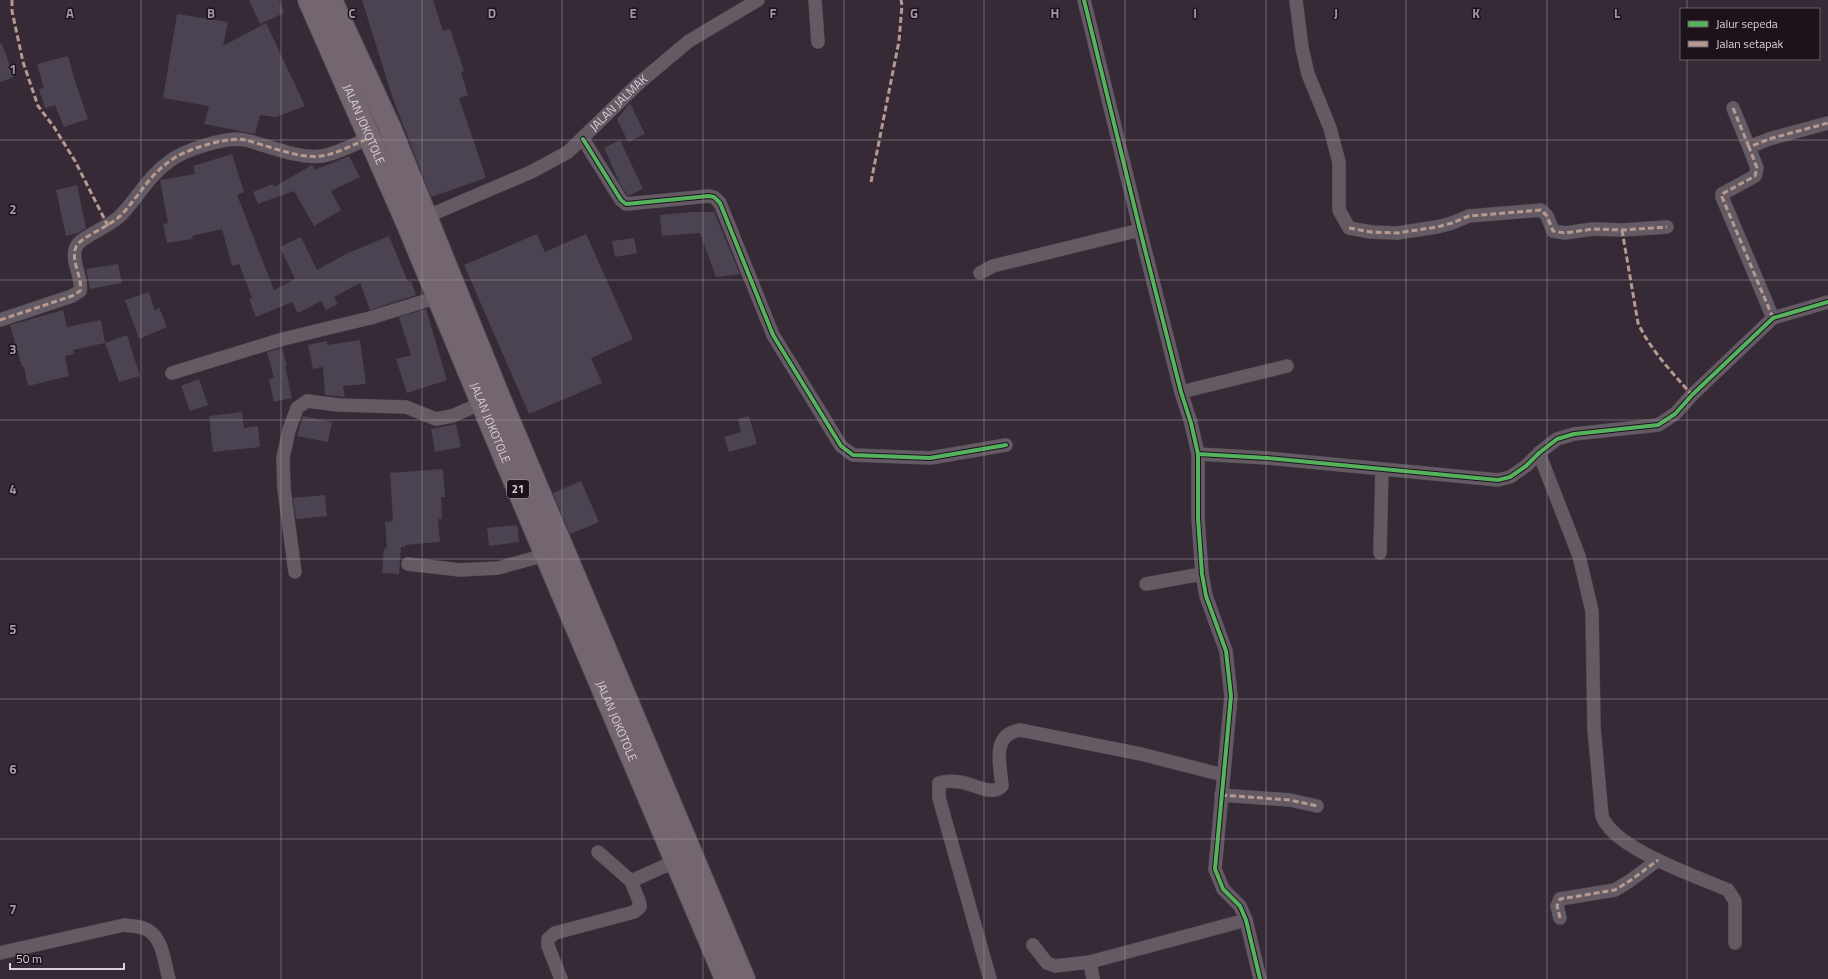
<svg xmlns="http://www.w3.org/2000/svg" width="1828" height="979" viewBox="0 0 1828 979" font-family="'Titillium Web',sans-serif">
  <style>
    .building { fill: #4c4352 }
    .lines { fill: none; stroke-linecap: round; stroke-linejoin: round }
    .minor-casing { stroke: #524852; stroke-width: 14 }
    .trunk-casing { stroke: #524852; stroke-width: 24 }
    .minor { stroke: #645a64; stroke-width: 13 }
    .trunk { stroke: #746670; stroke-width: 22 }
    .quiet { stroke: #b69a8f; stroke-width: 3; stroke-dasharray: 6 3; stroke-linecap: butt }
    .cycleway-casing { stroke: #1b121b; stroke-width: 6 }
    .cycleway { stroke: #56b35d; stroke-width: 4 }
    .grid { fill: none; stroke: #a296a2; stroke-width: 1; stroke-opacity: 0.55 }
    .labels { text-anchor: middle; stroke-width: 3; stroke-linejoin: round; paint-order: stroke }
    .shield { fill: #1b121b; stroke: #a397a3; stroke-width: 1 }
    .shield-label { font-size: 11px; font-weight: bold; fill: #ddd0dd }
    .street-label { font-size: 12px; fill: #ddd0dd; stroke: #1b121b }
    .grid-label { font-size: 13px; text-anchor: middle; font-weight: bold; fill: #a296a2; stroke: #1b121b; stroke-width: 3; stroke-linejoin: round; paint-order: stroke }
  </style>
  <rect width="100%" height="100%" fill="#352a35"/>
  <!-- building -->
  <path class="building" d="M 249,0 L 279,0 L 284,13 L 260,24 Z
    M 362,0 L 433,0 L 443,31 L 450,29 L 464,71 L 461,72 L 468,95 L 459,98 L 486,178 L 431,197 L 392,96 Z
    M 177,14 L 228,22 L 223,46 L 266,23 L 305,106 L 276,117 L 260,115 L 255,134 L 204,124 L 209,106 L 163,98 Z
    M 0,44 L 2,44 L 14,77 L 0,82 Z
    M 68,56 L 74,78 L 88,119 L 64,127 L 55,105 L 45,108 L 39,89 L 44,88 L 37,64 Z
    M 630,103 L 645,134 L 628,142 L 617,119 Z
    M 620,140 L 643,189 L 628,196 L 620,184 L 604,148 Z
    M 232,154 L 244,192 L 237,195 L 274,290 L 295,279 L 280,247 L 301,237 L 317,270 L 348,253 L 389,236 L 408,282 L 411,281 L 416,295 L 370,310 L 360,283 L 334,297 L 338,304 L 326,310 L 321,301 L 298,313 L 292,302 L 256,317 L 249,299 L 252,298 L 239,264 L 232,266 L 222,229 L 192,236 L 193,239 L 167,243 L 163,224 L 168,223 L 160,180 L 195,174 L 193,166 Z
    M 349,156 L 360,177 L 331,191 L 341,210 L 314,226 L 294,191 L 258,204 L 253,192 L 273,184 L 274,187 L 312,165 L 315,170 Z
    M 77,185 L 86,228 L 78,233 L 66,236 L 56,190 Z
    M 692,212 L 714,212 L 740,274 L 716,277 L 700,233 L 662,236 L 660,215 Z
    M 537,234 L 545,252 L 586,234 L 633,339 L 591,358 L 602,383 L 529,414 L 464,265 Z
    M 634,238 L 637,253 L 615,257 L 612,241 Z
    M 118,264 L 122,283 L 90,289 L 86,269 Z
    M 149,292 L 155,311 L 159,307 L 167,327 L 139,339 L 125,300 Z
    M 426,309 L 447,380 L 407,393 L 396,359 L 411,355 L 399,317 Z
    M 63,310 L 67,327 L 101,320 L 105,343 L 73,350 L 74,354 L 65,356 L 69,376 L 28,386 L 24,367 L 22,367 L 10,325 Z
    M 127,335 L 140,376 L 119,382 L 105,343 Z
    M 360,340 L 366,384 L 343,386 L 345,397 L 325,395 L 323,367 L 313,369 L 308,345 L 327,341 L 327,345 Z
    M 282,348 L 287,365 L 285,366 L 292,398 L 274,402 L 269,379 L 274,378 L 267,352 Z
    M 199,379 L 208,405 L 190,411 L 181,386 Z
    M 242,412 L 244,428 L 258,426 L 260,447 L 213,452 L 209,416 Z
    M 303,416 L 332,422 L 328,442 L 297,436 Z
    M 749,416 L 757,444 L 729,452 L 724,437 L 741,432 L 738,419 Z
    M 456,424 L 461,447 L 435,452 L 431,429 Z
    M 443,469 L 445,497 L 441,497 L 442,519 L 438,519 L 440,542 L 405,545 L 405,547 L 401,547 L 399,574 L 382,573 L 384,548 L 387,549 L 385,522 L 393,521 L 390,473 Z
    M 581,481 L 599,522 L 570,534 L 553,493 Z
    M 325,495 L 327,516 L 296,519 L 293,498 Z
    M 517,525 L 519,542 L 489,546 L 487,528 Z"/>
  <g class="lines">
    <defs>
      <g id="minor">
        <path d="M 815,0 L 818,42"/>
        <path d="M 1084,0 L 1140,230 L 1181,392 L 1191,423 L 1198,454 L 1198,518 L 1202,574 L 1206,596 L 1226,651 L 1231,696 L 1215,869 L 1223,889 L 1240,906 L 1246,920 L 1260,979"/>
        <path d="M 1296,0 L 1302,48 L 1308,74 L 1330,128 L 1339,162 L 1339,210 L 1349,228 L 1371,232 L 1397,233 L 1437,227 L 1452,223 L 1469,216 L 1541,210 L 1547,216 L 1553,231 L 1565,233 L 1593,229 L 1622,230 L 1667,227"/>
        <path d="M 1733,108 L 1749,147"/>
        <path d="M 583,139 L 621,200 L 626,204 L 709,196 L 714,197 L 720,203 L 773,335 L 841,446 L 853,455 L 930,458 L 1006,445"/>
        <path id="s1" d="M 421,219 L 531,172 L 568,152 L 639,83 L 689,41 L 758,0"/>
        <path d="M 980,273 L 993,266 L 1140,230"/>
        <path d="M 1773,318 L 1722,197 L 1722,194 L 1755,176 L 1757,168 L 1749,147 L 1769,139 L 1828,123"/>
        <path d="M 0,320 L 72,296 L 80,291 C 83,277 70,261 76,247 C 80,237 109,227 120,216 C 138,198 148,176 170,161 C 184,150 227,136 245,140 C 267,145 298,159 321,156 C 334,155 357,143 369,138"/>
        <path d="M 172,373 L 283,339 L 370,318 L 438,297"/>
        <path d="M 1181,392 L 1287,366"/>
        <path d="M 1539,453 L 1579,556 L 1592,611 L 1594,728 L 1602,816 C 1614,849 1696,876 1728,890 L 1735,901 L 1735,943"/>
        <path d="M 1198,454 L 1267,458 L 1498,480 L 1510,477 L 1526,466 L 1539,453 L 1557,439 L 1574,434 L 1658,425 L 1675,414 L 1692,395 L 1773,318 L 1828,302"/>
        <path d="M 1380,553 L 1382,469"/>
        <path d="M 408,564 L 460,570 L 498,568 L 552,553"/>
        <path d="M 295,572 L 284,489 L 283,458 L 289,430 L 297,408 L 307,401 L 338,405 L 406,407 L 436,419 L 452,416 L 482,403"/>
        <path d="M 1146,584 L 1202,574"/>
        <path d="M 1221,795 L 1290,800 L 1317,806"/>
        <path d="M 598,852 L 631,881"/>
        <path d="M 1560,918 L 1557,906 L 1560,899 L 1615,890 L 1631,880 L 1658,860"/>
        <path d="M 1033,945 L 1047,963 L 1055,966 L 1090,962"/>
        <path d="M 0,953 L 124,925 C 130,926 137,926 143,928 C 163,934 164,962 169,979"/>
        <path d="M 561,979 L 548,946 L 548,939 L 555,933 L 634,912 L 640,907 L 639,901 L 631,881 L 676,861"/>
        <path d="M 990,979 L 939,798 L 939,783 C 946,781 953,781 960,782 C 972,783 992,797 1002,786 C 1000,763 991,735 1020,730 L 1141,754 L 1223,775"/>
        <path d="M 1093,979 L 1090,962 L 1246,920"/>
      </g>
      <g id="trunk">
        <path id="s2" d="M 309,0 L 408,225 L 506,461 L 726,979"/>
        <path d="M 331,0 L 390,128 L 499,397 L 744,979"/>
      </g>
    </defs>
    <!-- minor casing -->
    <use href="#minor" class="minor-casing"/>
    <!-- trunk casing -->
    <use href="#trunk" class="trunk-casing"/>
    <!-- minor -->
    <use href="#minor" class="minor"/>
    <!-- trunk -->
    <use href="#trunk" class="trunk"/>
    <!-- quiet -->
    <path class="quiet" d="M 12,0 L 12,11 L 23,62 L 38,106 L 54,127 L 75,161 L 108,226
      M 1733,108 L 1749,147
      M 871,182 L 899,41 L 902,5 L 901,0
      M 1349,228 L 1371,232 L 1397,233 L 1437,227 L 1452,223 L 1469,216 L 1541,210 L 1547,216 L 1553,231 L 1565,233 L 1593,229 L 1622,230 L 1667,227
      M 1622,230 L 1638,323 C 1651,351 1672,372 1692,395
      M 1773,318 L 1722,197 L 1722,194 L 1755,176 L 1757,168 L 1749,147 L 1769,139 L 1828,123
      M 0,320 L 72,296 L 80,291 C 83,277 70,261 76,247 C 80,237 109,227 120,216 C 138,198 148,176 170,161 C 184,150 227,136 245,140 C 267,145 298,159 321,156 C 334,155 357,143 369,138
      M 1221,795 L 1290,800 L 1317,806
      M 1560,918 L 1557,906 L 1560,899 L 1615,890 L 1631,880 L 1658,860"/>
    <defs>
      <path id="cycleway" d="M 1084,0 L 1140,230 L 1181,392 L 1191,423 L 1198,454 L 1198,518 L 1202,574 L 1206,596 L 1226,651 L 1231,696 L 1215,869 L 1223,889 L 1240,906 L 1246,920 L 1260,979
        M 583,139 L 621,200 L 626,204 L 709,196 L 714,197 L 720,203 L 773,335 L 841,446 L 853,455 L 930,458 L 1006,445
        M 1198,454 L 1267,458 L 1498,480 L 1510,477 L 1526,466 L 1539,453 L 1557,439 L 1574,434 L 1658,425 L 1675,414 L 1692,395 L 1773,318 L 1828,302"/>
    </defs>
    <!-- cycleway casing -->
    <use href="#cycleway" class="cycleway-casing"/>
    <!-- cycleway -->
    <use href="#cycleway" class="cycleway"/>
  </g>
  <!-- grid -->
  <path class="grid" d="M 141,0 L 141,979M 281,0 L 281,979M 422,0 L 422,979M 562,0 L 562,979M 703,0 L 703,979M 844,0 L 844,979M 984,0 L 984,979M 1125,0 L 1125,979M 1266,0 L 1266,979M 1406,0 L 1406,979M 1547,0 L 1547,979M 1687,0 L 1687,9M 1687,59 L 1687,979M 0,140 L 1828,140M 0,280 L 1828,280M 0,420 L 1828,420M 0,559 L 1828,559M 0,699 L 1828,699M 0,839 L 1828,839"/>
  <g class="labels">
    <!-- shield labels -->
    <rect class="shield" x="507" y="480" width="22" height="18" rx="3"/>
    <g class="shield-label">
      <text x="518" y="493">21</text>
    </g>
    <!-- street labels -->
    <g class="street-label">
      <text dy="4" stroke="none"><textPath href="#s1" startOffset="232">JALAN JALMAK</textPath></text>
      <text dy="4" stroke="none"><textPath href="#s2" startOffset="136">JALAN JOKOTOLE</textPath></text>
      <text dy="4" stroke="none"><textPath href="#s2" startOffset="460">JALAN JOKOTOLE</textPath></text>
      <text dy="4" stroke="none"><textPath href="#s2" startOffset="784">JALAN JOKOTOLE</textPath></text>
    </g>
  </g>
  <g class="grid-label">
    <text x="70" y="18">A</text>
    <text x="211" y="18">B</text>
    <text x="352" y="18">C</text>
    <text x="492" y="18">D</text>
    <text x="633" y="18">E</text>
    <text x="773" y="18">F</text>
    <text x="914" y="18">G</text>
    <text x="1055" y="18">H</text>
    <text x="1195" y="18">I</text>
    <text x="1336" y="18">J</text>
    <text x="1476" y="18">K</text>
    <text x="1617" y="18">L</text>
    <text x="13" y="74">1</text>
    <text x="13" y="214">2</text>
    <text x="13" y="354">3</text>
    <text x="13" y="494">4</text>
    <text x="13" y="634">5</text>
    <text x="13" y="774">6</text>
    <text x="13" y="914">7</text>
  </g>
  <!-- legend -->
  <rect x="1680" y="8" width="140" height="52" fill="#1b121b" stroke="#695e69"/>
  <rect x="1688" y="21" width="20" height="6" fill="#56b35d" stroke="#695e69"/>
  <text x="1716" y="28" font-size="12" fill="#ddd0dd">Jalur sepeda</text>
  <rect x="1688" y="41" width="20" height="6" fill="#b69a8f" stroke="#695e69"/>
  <text x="1716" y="48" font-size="12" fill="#ddd0dd">Jalan setapak</text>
  <!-- scale -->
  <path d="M10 963v6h114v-6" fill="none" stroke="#ddd0dd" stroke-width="2"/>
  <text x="16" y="963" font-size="12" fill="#ddd0dd" stroke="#1b121b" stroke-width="3" paint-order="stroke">50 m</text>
</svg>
